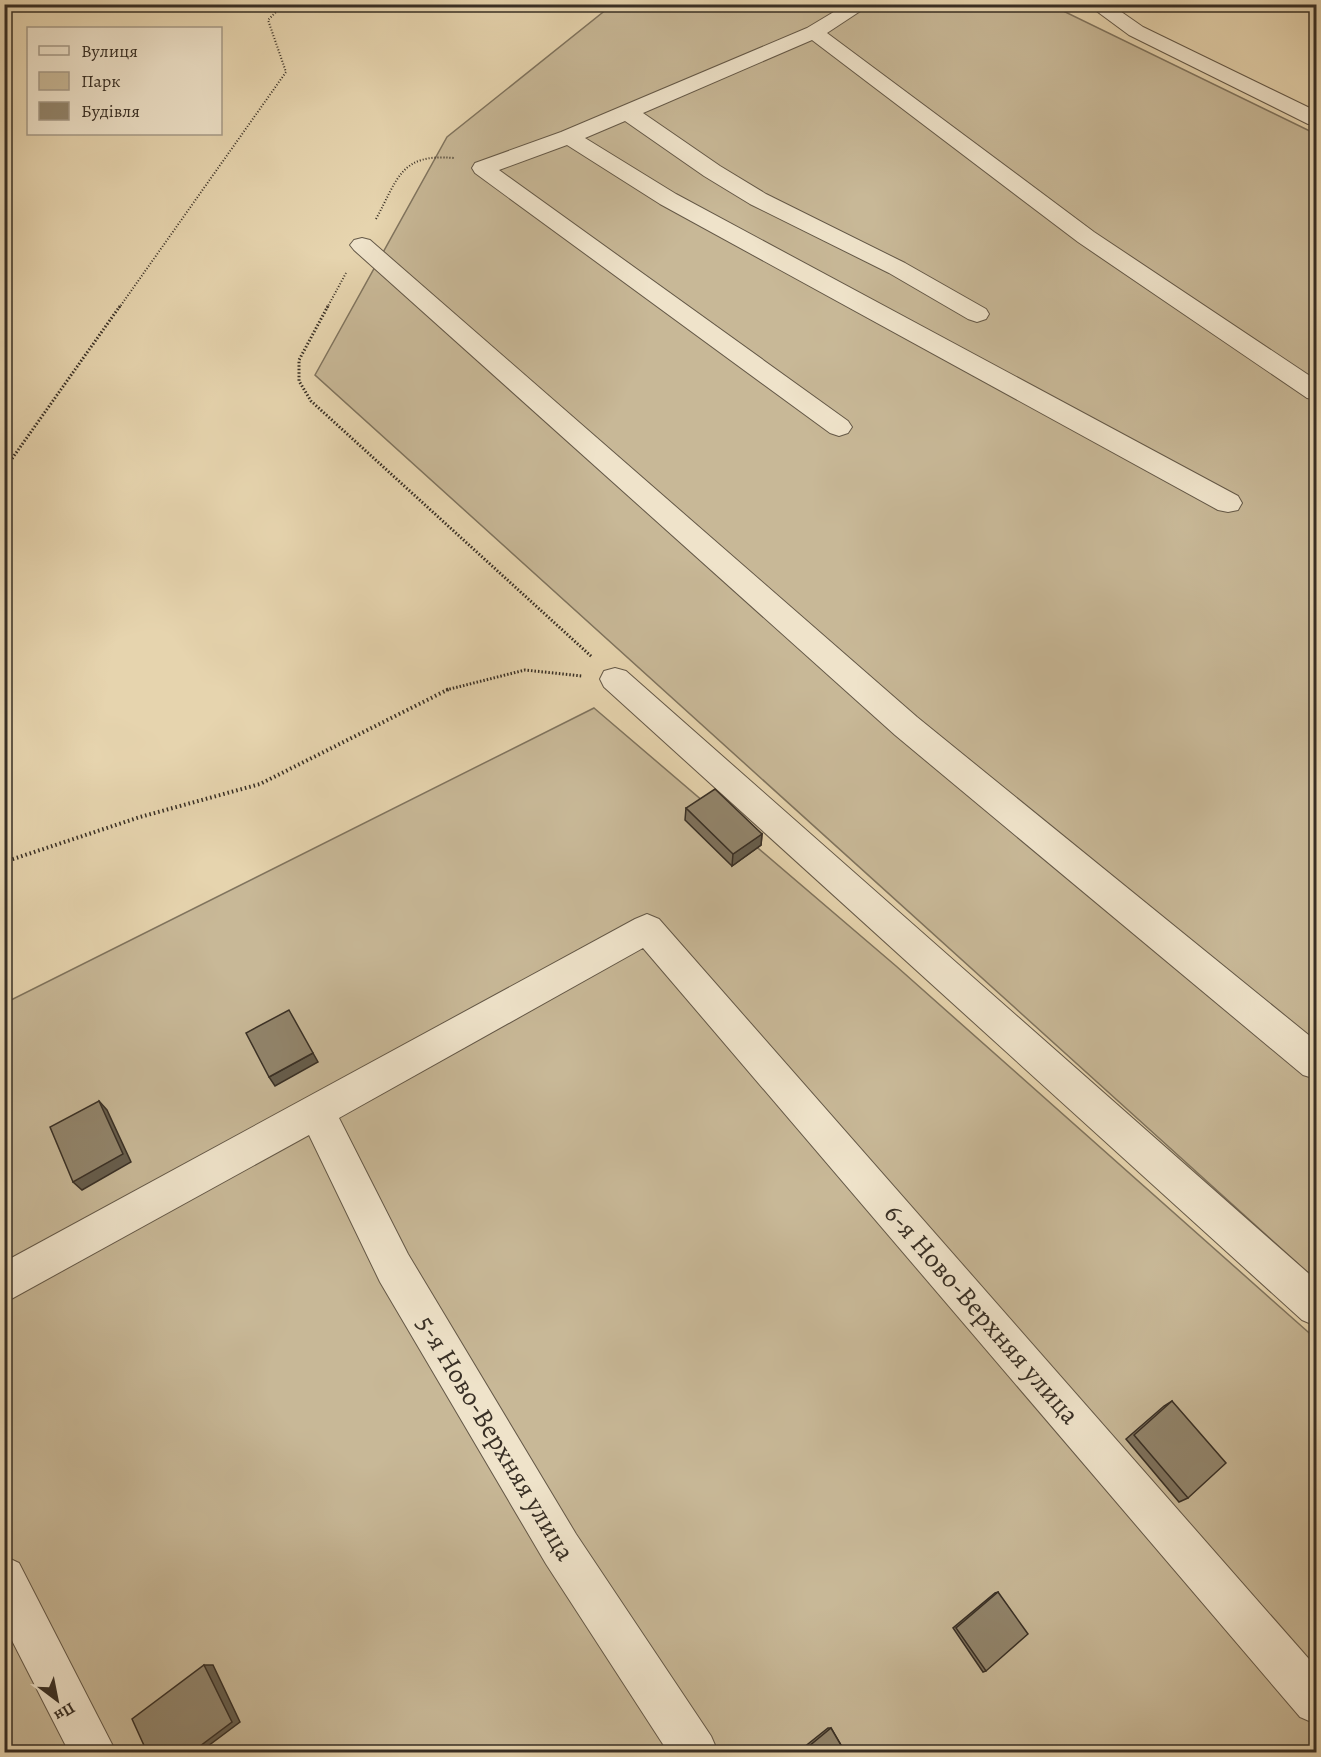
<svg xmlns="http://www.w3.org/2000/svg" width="1321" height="1757" viewBox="0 0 1321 1757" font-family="Alegreya,serif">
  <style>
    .green { fill: #c8b897; stroke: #80745e; stroke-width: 1.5 }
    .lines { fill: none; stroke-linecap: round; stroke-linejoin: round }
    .minor-casing { stroke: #645847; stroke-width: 2 }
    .path-far2 { stroke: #382f25; stroke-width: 2; stroke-dasharray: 1 2; stroke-linecap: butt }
    .path-far1 { stroke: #382f25; stroke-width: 3; stroke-dasharray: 1.5 2; stroke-linecap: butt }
    .path { stroke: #382f25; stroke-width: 4; stroke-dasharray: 1.5 3; stroke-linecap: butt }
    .minor { fill: #efe3ca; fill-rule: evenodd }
    .wall { fill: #7e725d; stroke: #382f25; stroke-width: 1.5 }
    .shaded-wall { fill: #665d4c; stroke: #382f25; stroke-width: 1.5 }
    .building { fill: #92856c; stroke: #382f25; stroke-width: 1.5 }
    .labels { text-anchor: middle; stroke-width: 6; stroke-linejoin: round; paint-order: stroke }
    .near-street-label { font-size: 27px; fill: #382f25; stroke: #efe3ca }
  </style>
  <rect width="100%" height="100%" fill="#e6d4ae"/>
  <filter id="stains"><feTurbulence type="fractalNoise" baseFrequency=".00333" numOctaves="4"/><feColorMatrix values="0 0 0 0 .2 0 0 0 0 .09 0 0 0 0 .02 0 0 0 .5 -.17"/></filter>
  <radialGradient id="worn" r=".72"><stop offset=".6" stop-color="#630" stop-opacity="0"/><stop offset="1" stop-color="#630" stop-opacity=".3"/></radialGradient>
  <!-- green -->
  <path class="green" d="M 612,5 L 1051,5 L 1316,134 L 1316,1280 L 315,375 L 447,137 Z
    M 594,708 L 896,966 L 1316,1339 L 1316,1752 L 5,1752 L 5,1003 Z"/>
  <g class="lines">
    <defs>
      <path id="minor" d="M 847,4 L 871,4 L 827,33 L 1094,232 L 1316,380 L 1316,400 L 1307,398 L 1078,242 L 812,40 L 643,113 L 720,166 L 766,194 L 905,263 L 986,309 L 989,314 L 986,319 L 977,322 L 968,319 L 889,273 L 750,204 L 704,176 L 625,121 L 585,138 L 676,194 L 1238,496 L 1242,503 L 1238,510 L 1228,512 L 1218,510 L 660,204 L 567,145 L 499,170 L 848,421 L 852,427 L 848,433 L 839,436 L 830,433 L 475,173 L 472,168 L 475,163 L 561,132 L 807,28 Z
        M 1087,4 L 1110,4 L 1143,27 L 1316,111 L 1316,125 L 1308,124 L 1129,35 Z
        M 362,238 L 370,240 L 917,717 L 1316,1041 L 1316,1079 L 1303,1075 L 895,735 L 354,250 L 350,245 L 354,240 Z
        M 615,668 L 626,671 L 1316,1280 L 1316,1326 L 1302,1320 L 604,687 L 600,679 L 604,671 Z
        M 647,914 L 659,919 L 1316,1667 L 1316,1724 L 1300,1717 L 643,948 L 339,1118 L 408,1254 L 576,1534 L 711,1736 L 718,1752 L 668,1752 L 546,1564 L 380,1282 L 309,1135 L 4,1303 L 4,1262 L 635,919 Z
        M 4,1556 L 19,1563 L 116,1752 L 69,1752 L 4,1625 Z"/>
    </defs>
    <!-- minor casing -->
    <use href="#minor" class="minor-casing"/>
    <!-- path-far2 -->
    <path class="path-far2" d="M 376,219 C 398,179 400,153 454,158
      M 119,308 L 286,72 L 268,20 L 284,4
      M 327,308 L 346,273"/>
    <!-- path-far1 -->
    <path class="path-far1" d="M 328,306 L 299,360 L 299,381 L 311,401 L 592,657
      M 4,470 L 120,306
      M 446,690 L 525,670 L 582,676"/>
    <!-- path -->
    <path class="path" d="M 4,862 L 140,817 L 260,784 L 451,688"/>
    <!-- minor -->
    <use href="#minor" class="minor"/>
  </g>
  <!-- wall -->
  <path class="wall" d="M 686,808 L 762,834 L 761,845 L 732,866 L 685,820 Z
    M 1172,1401 L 1188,1498 L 1179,1502 L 1126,1439 L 1164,1406 Z
    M 998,1592 L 986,1671 L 983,1672 L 953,1628 L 995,1593 Z
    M 828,1728 L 831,1728 L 845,1752 L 798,1752 Z"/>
  <!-- shaded-wall -->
  <path class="shaded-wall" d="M 762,834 L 761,845 L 732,866 L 733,854 Z
    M 313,1053 L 318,1062 L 275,1086 L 269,1077 Z
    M 99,1101 L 107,1110 L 131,1162 L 82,1190 L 73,1182 Z
    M 204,1665 L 213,1665 L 240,1722 L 200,1752 L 192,1752 Z"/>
  <!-- building -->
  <path class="building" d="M 715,789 L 762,834 L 733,854 L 686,808 Z
    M 289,1010 L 313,1053 L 269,1077 L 246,1033 Z
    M 99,1101 L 123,1154 L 73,1182 L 50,1127 Z
    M 1172,1401 L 1226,1463 L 1188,1498 L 1134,1435 Z
    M 998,1592 L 1028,1634 L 986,1671 L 956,1628 Z
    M 204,1665 L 232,1722 L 192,1752 L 147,1752 L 132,1719 Z
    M 831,1728 L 845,1752 L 802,1752 Z"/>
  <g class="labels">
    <!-- near-street labels -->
    <g class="near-street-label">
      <text transform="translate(982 1314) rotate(49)" y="9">6-я Ново-Верхняя улица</text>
      <text transform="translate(496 1438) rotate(59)" y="9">5-я Ново-Верхняя улица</text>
    </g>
  </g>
  <!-- margin -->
  <rect width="1321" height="1757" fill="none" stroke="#e6d4ae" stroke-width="24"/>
  <rect x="6" y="6" width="1309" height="1745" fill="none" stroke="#382f25" stroke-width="3"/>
  <rect x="12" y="12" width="1297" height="1733" fill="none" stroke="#382f25" stroke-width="1.5"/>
  <!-- legend -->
  <rect x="27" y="27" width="195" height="108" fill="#efe3ca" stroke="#a69b88" stroke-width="1.5"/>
  <rect x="39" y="46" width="30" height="9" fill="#efe3ca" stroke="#a69b88" stroke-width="1.5"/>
  <text x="81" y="57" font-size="18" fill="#382f25">Вулиця</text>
  <rect x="39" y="72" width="30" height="18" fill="#c8b897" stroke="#a69b88" stroke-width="1.5"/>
  <text x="81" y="87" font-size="18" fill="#382f25">Парк</text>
  <rect x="39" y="102" width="30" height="18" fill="#92856c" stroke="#a69b88" stroke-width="1.5"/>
  <text x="81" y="117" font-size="18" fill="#382f25">Будівля</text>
  <!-- north arrow -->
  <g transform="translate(57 1700) rotate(148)" stroke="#efe3ca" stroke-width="4.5" paint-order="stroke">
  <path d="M0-4.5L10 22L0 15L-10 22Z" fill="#382f25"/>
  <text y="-9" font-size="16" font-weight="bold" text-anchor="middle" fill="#382f25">Пн</text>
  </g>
  <rect width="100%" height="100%" filter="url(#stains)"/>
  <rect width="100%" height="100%" fill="url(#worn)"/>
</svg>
